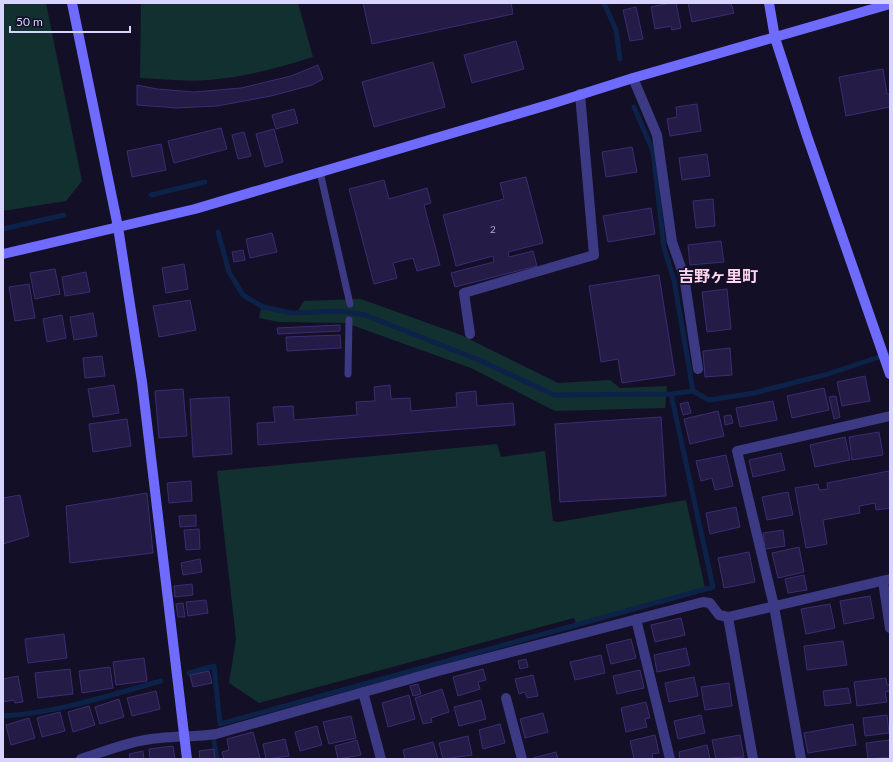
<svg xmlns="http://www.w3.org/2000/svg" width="893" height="762" viewBox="0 0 893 762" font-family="Lato,'Noto Sans JP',sans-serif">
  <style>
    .green { fill: #12302f }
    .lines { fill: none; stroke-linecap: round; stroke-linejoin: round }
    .stream { stroke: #0c2248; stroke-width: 5 }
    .building { fill: #241b47; stroke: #3b2d73 }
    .lane { stroke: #3d3a85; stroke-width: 7 }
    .street { stroke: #3d3a85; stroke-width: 10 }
    .secondary { stroke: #6f6bff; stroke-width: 10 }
    .labels { text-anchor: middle; stroke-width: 3.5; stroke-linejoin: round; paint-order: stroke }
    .number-label { font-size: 10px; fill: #aca6d1 }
    .district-label { font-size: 16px; font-weight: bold; fill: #ffd6f0; stroke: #130f26 }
  </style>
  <rect width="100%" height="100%" fill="#130f26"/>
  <!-- green -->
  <path class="green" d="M 3,3 L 46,3 L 82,181 L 66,201 L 3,211 Z
    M 141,3 L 298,3 L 313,57 C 279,68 244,77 208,80 C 185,82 162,79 140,78 Z
    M 361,299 L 461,335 L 558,383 L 610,380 L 620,388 L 667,386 L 665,408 L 555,411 L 471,368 L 346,323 L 279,322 L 259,318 L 261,309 L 295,315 L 304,301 Z
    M 497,444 L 501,457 L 545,451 L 553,521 L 558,522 L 686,500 L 705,588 L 576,624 L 574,618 L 259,703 L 229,683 L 236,639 L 217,471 Z"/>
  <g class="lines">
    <!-- stream -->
    <path class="stream" d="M 604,3 L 616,30 L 620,59
      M 634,107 L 653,151 L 664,248 L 674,280 L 693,391
      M 151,195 L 205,182
      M 3,229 L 64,215
      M 218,232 L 229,272 L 243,295 L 263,307 L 292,313 L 340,311 L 365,315 L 479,360 L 554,395 L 671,394 L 693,391 L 709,400 L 754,393 L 828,374 L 885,355 L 890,355
      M 189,673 L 214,666 L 220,724 L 713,587 L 671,394
      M 3,716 C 57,713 110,695 161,681
      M 214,741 L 217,759"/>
  </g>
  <!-- building -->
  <path class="building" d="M 363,3 L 511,3 L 513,14 L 372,44 Z
    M 670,3 L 676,3 L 681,28 L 672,30 L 671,26 L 655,29 L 651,7 Z
    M 688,3 L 731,3 L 734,13 L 692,22 Z
    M 636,7 L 643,39 L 630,41 L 623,10 Z
    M 516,41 L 524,69 L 472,83 L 464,55 Z
    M 433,62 L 445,107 L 374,127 L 362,82 Z
    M 318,65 L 323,79 L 312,85 L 271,96 L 217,106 L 177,108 L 137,105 L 137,85 L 157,89 L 194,92 L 241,88 L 291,76 Z
    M 883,69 L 887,94 L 890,94 L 890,107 L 846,116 L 839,77 Z
    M 697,104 L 701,131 L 670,136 L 667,119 L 677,117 L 676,107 Z
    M 294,109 L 298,123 L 276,129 L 272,115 Z
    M 221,128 L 227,149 L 174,163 L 168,141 Z
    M 274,129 L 283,162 L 265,167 L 256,134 Z
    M 244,132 L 251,156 L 238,159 L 232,135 Z
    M 161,144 L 166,170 L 132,177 L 127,151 Z
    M 632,147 L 637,172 L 606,177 L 602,152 Z
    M 707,154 L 710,176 L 682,180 L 679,158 Z
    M 526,177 L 543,243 L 508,252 L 509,257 L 533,251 L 537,266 L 455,287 L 451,273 L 494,262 L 493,256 L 456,266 L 443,215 L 504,199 L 500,183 Z
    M 384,180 L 389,199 L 427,188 L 431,203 L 424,205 L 440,265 L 417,271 L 413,258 L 393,263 L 397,278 L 374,284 L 349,189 Z
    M 713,199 L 715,226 L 696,228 L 693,201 Z
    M 651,208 L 655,234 L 608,242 L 603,216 Z
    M 272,233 L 277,252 L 250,258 L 246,239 Z
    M 721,241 L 724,262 L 690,265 L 688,245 Z
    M 243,250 L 245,260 L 234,262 L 232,252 Z
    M 184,264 L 188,289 L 166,293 L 162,268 Z
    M 55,269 L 60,294 L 35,299 L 30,273 Z
    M 86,272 L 90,292 L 65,296 L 62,277 Z
    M 659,275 L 675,375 L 622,383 L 618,359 L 601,362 L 589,286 Z
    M 29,284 L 35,318 L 15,321 L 9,287 Z
    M 727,289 L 731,329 L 707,332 L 702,292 Z
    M 190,300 L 196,330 L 159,337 L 153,306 Z
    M 93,313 L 97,336 L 74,340 L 70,317 Z
    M 62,315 L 66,338 L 47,342 L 43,319 Z
    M 340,325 L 340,331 L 278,334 L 277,328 Z
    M 340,335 L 341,348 L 287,351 L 286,337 Z
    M 730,348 L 732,375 L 705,377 L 703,351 Z
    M 102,356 L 105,376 L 85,378 L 83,358 Z
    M 865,376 L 870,401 L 842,406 L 837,382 Z
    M 114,385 L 119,413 L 93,417 L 88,389 Z
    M 390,385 L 391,399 L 410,398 L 411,411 L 457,407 L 456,393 L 476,391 L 477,406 L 513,403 L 515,425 L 258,445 L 257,423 L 275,422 L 273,407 L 293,406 L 294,420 L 357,415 L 356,402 L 375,401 L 374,387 Z
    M 824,388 L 829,410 L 792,418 L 787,396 Z
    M 183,389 L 187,436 L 159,438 L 155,391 Z
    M 836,396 L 840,417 L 834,419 L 829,397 Z
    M 229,397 L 232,454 L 193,457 L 190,399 Z
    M 773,401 L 777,420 L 740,427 L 736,408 Z
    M 688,402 L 691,413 L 683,415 L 680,404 Z
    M 718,411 L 724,436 L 690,444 L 684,419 Z
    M 731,415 L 733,423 L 725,425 L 724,416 Z
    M 661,417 L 666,496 L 560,502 L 555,424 Z
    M 127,419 L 131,446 L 93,452 L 89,424 Z
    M 879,432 L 883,455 L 852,460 L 849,437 Z
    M 845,437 L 850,460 L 815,467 L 810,445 Z
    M 781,453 L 785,470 L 753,477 L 749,460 Z
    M 726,455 L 733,486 L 715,490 L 712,478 L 701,481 L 696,461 Z
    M 889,471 L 890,508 L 876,510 L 875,503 L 859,506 L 860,513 L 823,520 L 827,544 L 806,548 L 795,488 L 818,484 L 819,490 L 828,489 L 827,483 Z
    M 191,481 L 192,501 L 169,503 L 167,483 Z
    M 788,492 L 793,515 L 767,520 L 762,497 Z
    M 147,493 L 153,553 L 70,563 L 66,506 Z
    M 20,495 L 29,536 L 3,544 L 3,498 Z
    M 736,507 L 740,527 L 710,534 L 706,513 Z
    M 196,515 L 196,526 L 180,527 L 179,516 Z
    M 199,529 L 200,549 L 186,550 L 184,530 Z
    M 783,530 L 785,546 L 765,549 L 763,533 Z
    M 799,547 L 804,572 L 778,578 L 772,553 Z
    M 749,552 L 755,582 L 724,588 L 718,558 Z
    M 200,559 L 202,572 L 183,575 L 181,563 Z
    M 804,575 L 807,590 L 788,593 L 785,579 Z
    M 192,584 L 193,595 L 175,597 L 174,586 Z
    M 870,596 L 874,618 L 844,624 L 840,601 Z
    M 206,600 L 208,613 L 188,616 L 186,602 Z
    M 183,603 L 185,617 L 178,617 L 176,604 Z
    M 830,604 L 835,628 L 806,634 L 801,609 Z
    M 681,618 L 685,635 L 655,642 L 651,625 Z
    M 64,634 L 67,658 L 28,663 L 25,639 Z
    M 631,639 L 636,658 L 611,664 L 606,645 Z
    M 843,641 L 847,665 L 807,670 L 804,646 Z
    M 686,648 L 690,665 L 657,672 L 654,655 Z
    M 601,655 L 605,673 L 575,680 L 570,662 Z
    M 144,658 L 147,681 L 116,685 L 113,662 Z
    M 526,659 L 528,667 L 520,669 L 518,661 Z
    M 110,667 L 113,688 L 82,693 L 79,671 Z
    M 70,669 L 73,694 L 38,698 L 35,673 Z
    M 483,669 L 486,680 L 478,682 L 480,689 L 458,696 L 453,677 Z
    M 640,670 L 644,688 L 617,694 L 613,676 Z
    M 209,671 L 212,683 L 193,687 L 190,675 Z
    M 533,675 L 538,696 L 527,698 L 525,692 L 519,694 L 515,679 Z
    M 18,676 L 23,702 L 15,703 L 14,700 L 3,702 L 3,679 Z
    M 694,677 L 698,696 L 669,702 L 665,683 Z
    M 886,678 L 887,685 L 890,684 L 890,691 L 885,692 L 887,702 L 857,706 L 854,682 Z
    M 729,683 L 732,706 L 705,710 L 701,687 Z
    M 418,684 L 421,694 L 413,696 L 410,686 Z
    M 848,688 L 851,703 L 825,706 L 823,691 Z
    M 442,689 L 449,712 L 431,718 L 432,722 L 423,724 L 415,698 Z
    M 156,691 L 160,709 L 132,716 L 127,698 Z
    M 409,695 L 415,719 L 388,727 L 382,703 Z
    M 119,699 L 124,717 L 100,724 L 95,707 Z
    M 481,700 L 486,719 L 459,726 L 454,707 Z
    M 646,702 L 650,718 L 645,719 L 647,727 L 626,732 L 621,708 Z
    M 89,706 L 95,725 L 73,732 L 68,712 Z
    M 60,712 L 65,731 L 42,737 L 37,718 Z
    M 543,713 L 548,732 L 525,738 L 520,719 Z
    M 701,715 L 705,733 L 678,739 L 674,721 Z
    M 887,715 L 889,733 L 865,736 L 863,718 Z
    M 351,716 L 356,738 L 329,744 L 323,722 Z
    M 29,718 L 35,738 L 11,745 L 6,725 Z
    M 500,724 L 505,743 L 483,749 L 479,730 Z
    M 853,724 L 856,745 L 808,753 L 804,733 Z
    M 317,726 L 322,745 L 300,751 L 295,732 Z
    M 253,732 L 260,758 L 224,759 L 222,752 L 229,750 L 227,739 Z
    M 655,735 L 659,753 L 652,754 L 653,759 L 634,759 L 630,741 Z
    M 740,735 L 744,757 L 716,759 L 712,740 Z
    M 468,736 L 472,755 L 443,759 L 439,743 Z
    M 285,739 L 289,756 L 266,759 L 263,744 Z
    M 357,740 L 361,755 L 338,759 L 335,746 Z
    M 890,740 L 890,757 L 868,759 L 866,743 Z
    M 433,742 L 438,759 L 405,759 L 403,750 Z
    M 707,745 L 710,759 L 680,759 L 679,752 Z
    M 173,746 L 175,759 L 150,759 L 149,749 Z
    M 214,749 L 215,759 L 200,759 L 199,751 Z
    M 143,751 L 144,759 L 130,759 L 129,754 Z
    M 556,752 L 558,759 L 533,759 L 533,758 Z"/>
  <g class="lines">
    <!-- lane -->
    <path class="lane" d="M 320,172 L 350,304
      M 348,374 L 349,320"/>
    <!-- street -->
    <path class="street" d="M 633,78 L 657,135 L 672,242 L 684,276 L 698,369
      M 470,334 L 464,293 L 594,255 L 580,94
      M 883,581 L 890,628
      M 728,617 L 753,759
      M 636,619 L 670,759
      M 363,692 L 381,759
      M 506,698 L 522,759
      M 81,759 C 106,751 133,740 160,738 C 179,736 197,737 216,734 L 438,671 L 703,602 L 710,603 L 719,615 L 728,617 L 890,579
      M 801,759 L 774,606 L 737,451 L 890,416"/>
    <!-- secondary -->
    <path class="secondary" d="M 72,3 L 118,227 L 142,382 L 187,759
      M 769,3 L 775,38 L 807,136 L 890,374
      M 3,254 L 195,209 L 551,104 L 633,78 L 890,4"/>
  </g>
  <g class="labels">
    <!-- number labels -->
    <g class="number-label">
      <text x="493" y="233">2</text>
    </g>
    <!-- district labels -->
    <g class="district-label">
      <text x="718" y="282">吉野ヶ里町</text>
    </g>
  </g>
  <!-- border -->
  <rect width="893" height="762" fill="none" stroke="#d9d4ff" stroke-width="8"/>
  <!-- scale -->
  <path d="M10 26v6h120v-6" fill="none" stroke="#d9d4ff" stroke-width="2"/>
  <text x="16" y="26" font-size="12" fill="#d9d4ff" stroke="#130f26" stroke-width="3" paint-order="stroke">50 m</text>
</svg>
